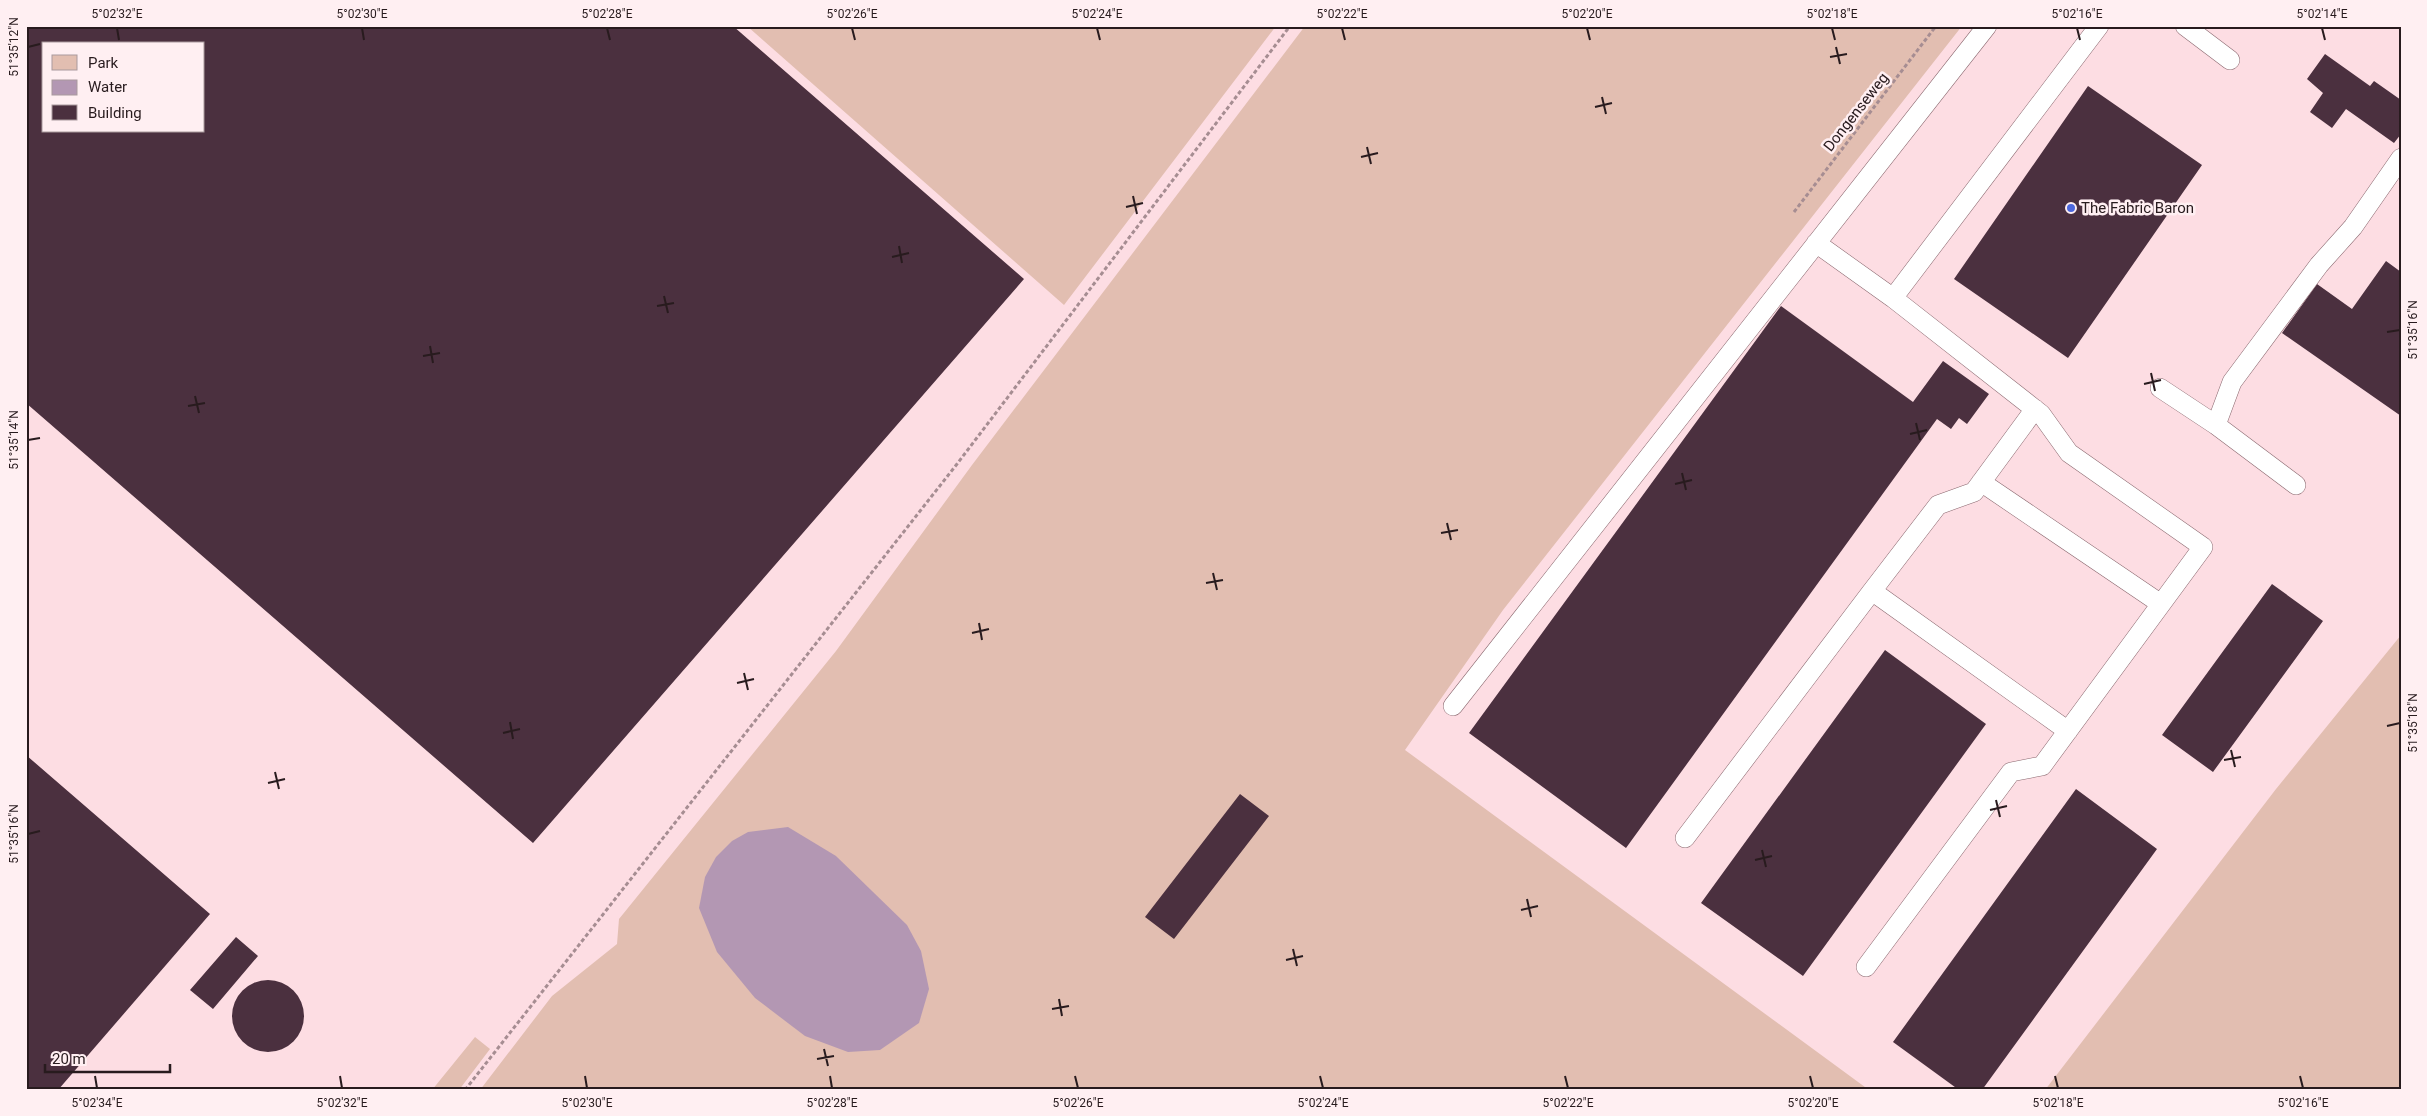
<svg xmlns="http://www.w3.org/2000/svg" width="2427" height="1116" viewBox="0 0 2427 1116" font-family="Roboto,sans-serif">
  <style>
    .green { fill: #e2beb1 }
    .water { fill: #b397b3 }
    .building { fill: #4b303f; fill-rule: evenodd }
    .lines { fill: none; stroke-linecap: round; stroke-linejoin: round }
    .lane-casing { stroke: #8a686f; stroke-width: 20 }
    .path { stroke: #a68d92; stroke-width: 3; stroke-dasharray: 4 2.5; stroke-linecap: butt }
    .lane { stroke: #fff; stroke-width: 19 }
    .ticks { fill: none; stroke: #281b1e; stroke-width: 2 }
    .poi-dot { fill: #4c67dc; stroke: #ffeff2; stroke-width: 2 }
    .labels { text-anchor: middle; stroke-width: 5; stroke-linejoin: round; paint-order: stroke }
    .street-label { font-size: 15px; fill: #281b1e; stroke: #ffeff2 }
    .poi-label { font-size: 15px; fill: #281b1e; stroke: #ffeff2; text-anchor: start }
    .neatline { fill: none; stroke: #281b1e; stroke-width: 2 }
    .ticks-label { font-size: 12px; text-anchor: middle; fill: #281b1e }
  </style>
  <rect width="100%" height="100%" fill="#fddde3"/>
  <!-- green -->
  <path class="green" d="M 747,26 L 1276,26 L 1064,305 Z
    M 1305,26 L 1962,26 L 1503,610 L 1405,750 L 1869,1090 L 480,1090 L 552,996 L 617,944 L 619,919 L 836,651 L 972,465 Z
    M 2401,635 L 2401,1090 L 2045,1090 L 2276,789 Z
    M 475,1037 L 490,1049 L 459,1090 L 432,1090 Z"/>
  <!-- water -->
  <path class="water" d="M 788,827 L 836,856 L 907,925 L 921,951 L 929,989 L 919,1023 L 880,1050 L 848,1052 L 805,1036 L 755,998 L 717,952 L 699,908 L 705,877 L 716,857 L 732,841 L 748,832 Z"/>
  <!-- building -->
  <path class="building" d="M 26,26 L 733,26 L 1024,279 L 533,843 L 26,403 ZM 44,44 L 204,44 L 204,131 L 44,131 Z
    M 2325,54 L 2370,86 L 2374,81 L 2401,100 L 2401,134 L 2394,143 L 2346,109 L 2332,128 L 2310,112 L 2323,93 L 2307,79 Z
    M 2088,86 L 2202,165 L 2068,358 L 1954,279 Z
    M 2386,261 L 2401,272 L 2401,416 L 2282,333 L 2317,284 L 2352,309 Z
    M 1781,306 L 1913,402 L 1943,361 L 1989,394 L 1967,424 L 1959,418 L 1951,429 L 1937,419 L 1626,848 L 1469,733 Z
    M 2272,584 L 2323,621 L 2213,772 L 2162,735 Z
    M 1885,650 L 1986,724 L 1803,976 L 1701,903 Z
    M 26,755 L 210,914 L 58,1090 L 26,1090 Z
    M 2076,789 L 2157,849 L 1982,1090 L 1959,1090 L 1893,1042 Z
    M 1240,794 L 1269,816 L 1174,939 L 1145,917 Z
    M 236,937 L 258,956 L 213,1009 L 190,990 Z
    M232 1016a36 36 0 1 1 72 0a36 36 0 1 1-72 0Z"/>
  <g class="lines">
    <defs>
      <path id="lane" d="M 2185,26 L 2230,60
        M 1816,243 L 1893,298 L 2099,26
        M 2160,388 L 2216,425
        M 2035,409 L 1974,492 L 1938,505 L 1872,591 L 2068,731
        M 1981,482 L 2161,604
        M 2296,485 L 2216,425 L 2232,382 L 2319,265 L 2353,227 L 2401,158
        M 1453,706 L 1987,26
        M 1685,838 L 1872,591
        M 1866,967 L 2011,772 L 2042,766 L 2203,547 L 2069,453 L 2041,414 L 1893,298"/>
    </defs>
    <!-- lane casing -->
    <use href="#lane" class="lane-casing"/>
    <!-- path -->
    <path class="path" d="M 1794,212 L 1936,26
      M 465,1090 L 957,464 L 1290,26"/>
    <!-- lane -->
    <use href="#lane" class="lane"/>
  </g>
  <!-- ticks -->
  <path class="ticks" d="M 117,28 L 119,40M 362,28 L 364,40M 607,28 L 610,40M 852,28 L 855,40M 1097,28 L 1100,40M 1342,28 L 1345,40M 1587,28 L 1590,40M 1832,28 L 1835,40M 2077,28 L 2080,40M 2322,28 L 2325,40M 28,47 L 40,44M 1836,47 L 1840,64M 1830,57 L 1847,54M 1602,97 L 1606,114M 1595,107 L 1612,103M 1367,147 L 1371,164M 1361,157 L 1378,153M 1133,196 L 1137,214M 1126,207 L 1143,203M 899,246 L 902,263M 892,257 L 909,253M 664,296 L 668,313M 657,306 L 674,303M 2387,332 L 2400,330M 430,346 L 433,363M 423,356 L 440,353M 2151,373 L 2155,391M 2144,384 L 2161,380M 195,396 L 199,413M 188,406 L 205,403M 1916,423 L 1920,440M 1910,434 L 1927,430M 28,440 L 40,438M 1682,473 L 1686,490M 1675,484 L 1692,480M 1447,523 L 1451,540M 1441,533 L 1458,530M 1213,573 L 1217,590M 1206,583 L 1223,580M 979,623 L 982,640M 972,633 L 989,629M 744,673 L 748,690M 737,683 L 754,679M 510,722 L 513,739M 2387,726 L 2400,723M 503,733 L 520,729M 2231,750 L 2235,767M 2224,760 L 2241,757M 275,772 L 279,789M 268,783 L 285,779M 1996,800 L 2000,817M 1990,810 L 2007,806M 28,834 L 40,831M 1762,850 L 1766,867M 1755,860 L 1772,856M 1527,899 L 1531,917M 1521,910 L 1538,906M 1293,949 L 1297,966M 1286,960 L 1303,956M 1059,999 L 1062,1016M 1052,1009 L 1069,1006M 824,1049 L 828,1066M 817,1059 L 834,1056M 95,1076 L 97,1088M 340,1076 L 342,1088M 585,1076 L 587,1088M 830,1076 L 832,1088M 1075,1076 L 1078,1088M 1320,1076 L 1323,1088M 1565,1076 L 1568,1088M 1810,1076 L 1813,1088M 2055,1076 L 2058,1088M 2300,1076 L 2303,1088"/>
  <!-- markers -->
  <circle class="poi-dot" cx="2071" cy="208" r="5"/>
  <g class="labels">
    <!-- street labels -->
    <g class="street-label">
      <text transform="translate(1856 112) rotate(-52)" y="5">Dongenseweg</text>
    </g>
    <!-- poi labels -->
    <g class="poi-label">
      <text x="2081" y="213">The Fabric Baron</text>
    </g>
  </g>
  <!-- border -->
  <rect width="2427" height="1116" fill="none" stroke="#ffeff2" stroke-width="55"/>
  <!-- legend -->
  <rect x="42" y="42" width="162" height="90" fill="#ffeff2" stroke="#a99a9d"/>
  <rect x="52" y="55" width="25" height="15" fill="#e2beb1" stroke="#a99a9d"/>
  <text x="88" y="68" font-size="15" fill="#281b1e">Park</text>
  <rect x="52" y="80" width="25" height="15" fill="#b397b3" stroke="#a99a9d"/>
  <text x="88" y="92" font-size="15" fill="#281b1e">Water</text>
  <rect x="52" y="105" width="25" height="15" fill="#4b303f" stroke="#a99a9d"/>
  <text x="88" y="118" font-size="15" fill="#281b1e">Building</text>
  <!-- scale -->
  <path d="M45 1064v8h125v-8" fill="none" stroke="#281b1e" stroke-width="2.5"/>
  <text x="52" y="1064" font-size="15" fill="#281b1e" stroke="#ffeff2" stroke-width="4" paint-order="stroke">20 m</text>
  <rect x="28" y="28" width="2372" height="1060" class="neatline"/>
  <g class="ticks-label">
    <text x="117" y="18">5°02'32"E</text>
    <text x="362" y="18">5°02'30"E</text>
    <text x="607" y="18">5°02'28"E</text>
    <text x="852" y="18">5°02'26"E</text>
    <text x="1097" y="18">5°02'24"E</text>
    <text x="1342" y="18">5°02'22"E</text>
    <text x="1587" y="18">5°02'20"E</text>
    <text x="1832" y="18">5°02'18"E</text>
    <text x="2077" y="18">5°02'16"E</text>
    <text x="2322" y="18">5°02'14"E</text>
    <text transform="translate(14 47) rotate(-90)" y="4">51°35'12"N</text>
    <text transform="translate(2413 330) rotate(-90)" y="4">51°35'16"N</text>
    <text transform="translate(14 440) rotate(-90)" y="4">51°35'14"N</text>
    <text transform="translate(2413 723) rotate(-90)" y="4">51°35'18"N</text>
    <text transform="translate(14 834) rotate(-90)" y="4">51°35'16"N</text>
    <text x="97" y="1107">5°02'34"E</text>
    <text x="342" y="1107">5°02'32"E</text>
    <text x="587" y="1107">5°02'30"E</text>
    <text x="832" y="1107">5°02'28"E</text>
    <text x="1078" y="1107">5°02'26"E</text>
    <text x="1323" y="1107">5°02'24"E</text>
    <text x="1568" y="1107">5°02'22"E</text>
    <text x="1813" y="1107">5°02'20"E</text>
    <text x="2058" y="1107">5°02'18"E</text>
    <text x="2303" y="1107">5°02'16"E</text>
  </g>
</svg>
